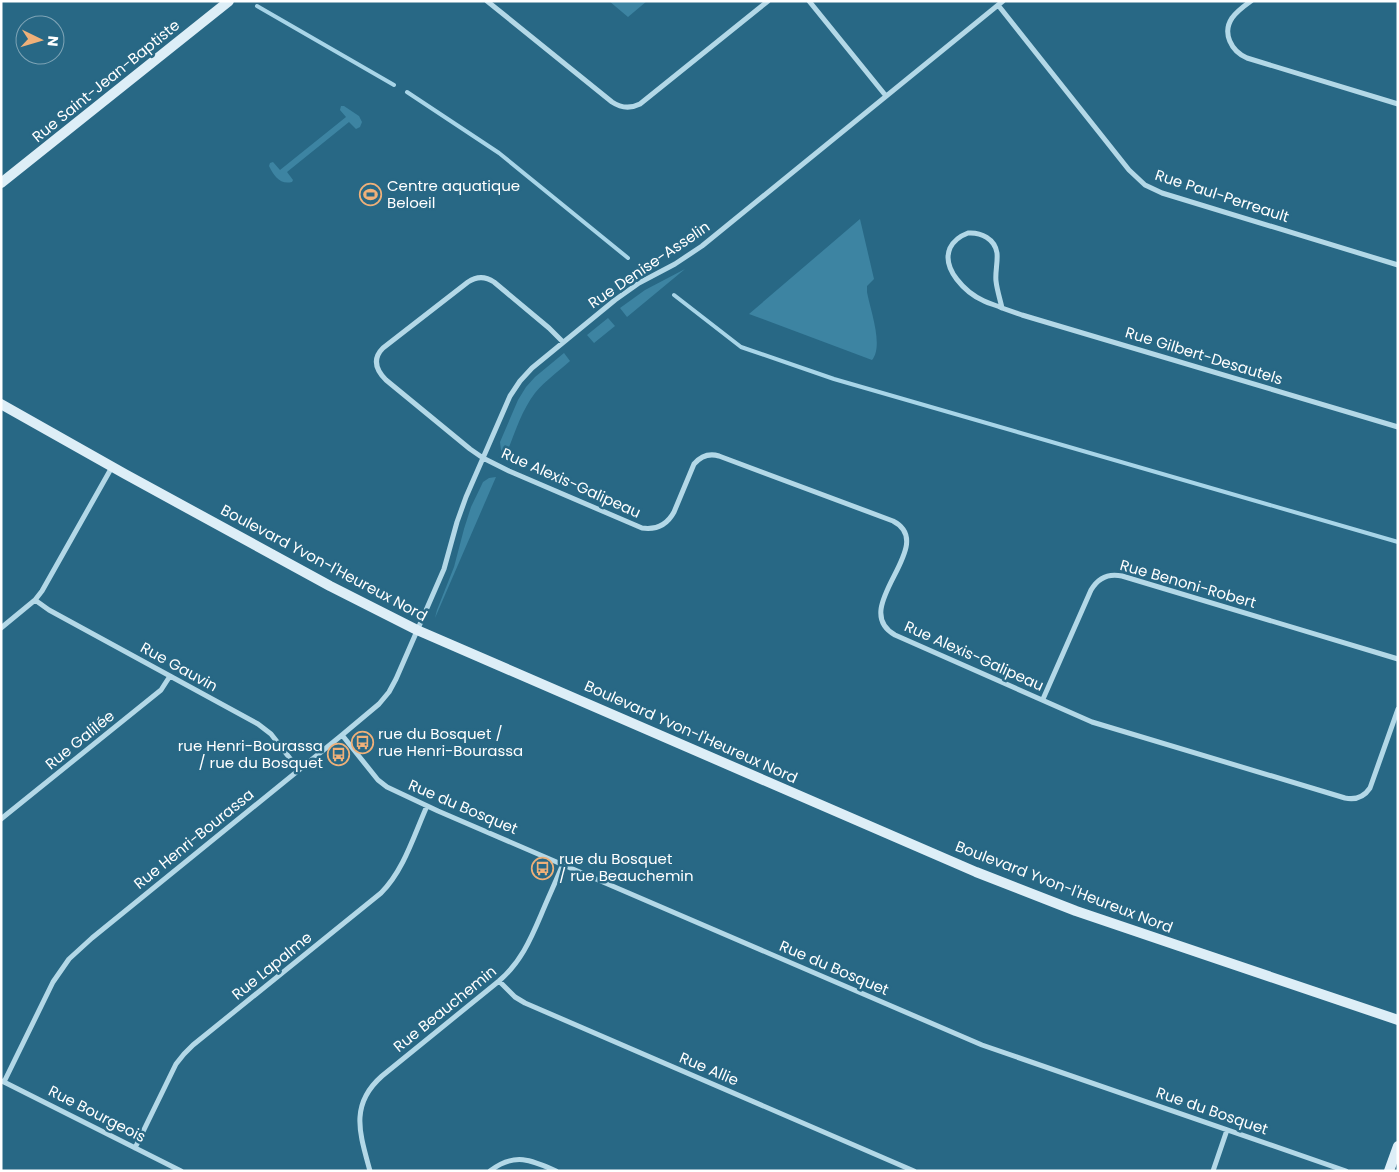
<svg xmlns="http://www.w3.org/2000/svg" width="1399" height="1172" viewBox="0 0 1399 1172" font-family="Poppins,sans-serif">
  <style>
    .green { fill: #3d84a2 }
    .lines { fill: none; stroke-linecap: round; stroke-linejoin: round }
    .stream { stroke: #a8d5e8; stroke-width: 4 }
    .street { stroke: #b3d8e7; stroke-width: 5 }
    .secondary { stroke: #ddeef7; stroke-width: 10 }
    .labels { text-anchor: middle; stroke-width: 5; stroke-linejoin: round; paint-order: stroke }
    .street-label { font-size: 15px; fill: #fff; stroke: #286885 }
    .poi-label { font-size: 15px; fill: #fff; stroke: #286885; text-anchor: start }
  </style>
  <rect width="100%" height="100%" fill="#286885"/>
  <!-- green -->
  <path class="green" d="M 609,1 L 647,1 L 628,17 Z
    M 341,106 L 344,106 L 359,116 L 362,122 L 360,127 L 356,129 L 349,122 L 287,172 L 293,180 L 292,182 C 280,185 274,176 269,166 L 270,163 L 273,162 L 280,170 L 346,117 L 340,110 Z
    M 860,219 L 874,279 L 867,286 L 867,292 C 870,309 884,346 872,360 L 749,314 Z
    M 685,269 L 627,317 L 620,308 L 645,290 Z
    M 608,318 L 615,326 L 594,343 L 587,335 Z
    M 564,353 L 570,361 C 559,371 545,381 535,393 C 521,411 514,436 505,457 L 501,450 L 500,442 L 518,400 L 526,387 L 535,377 Z
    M 496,477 L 435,618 L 437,610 L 454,567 L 464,529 L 471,507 L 483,482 L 489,478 Z"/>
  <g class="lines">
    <!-- stream -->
    <path class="stream" d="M 257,6 L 394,85
      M 407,92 L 499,153 L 628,258
      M 674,295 L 741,347 L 834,379 L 1398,542"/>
    <!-- street -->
    <path class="street" d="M 487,1 L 612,102 C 621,108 630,109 640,104 L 768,1
      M 809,1 L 886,96
      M 1251,1 C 1244,6 1237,11 1232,18 C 1222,33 1231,51 1247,58 L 1398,104
      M 998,5 L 1129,170 L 1145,185 L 1162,193 L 1398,265
      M 968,233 C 981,232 995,239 997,253 C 998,262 995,272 996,281 C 997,290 1000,299 1002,308 C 996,305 990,304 984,301 C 966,293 941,269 950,248 C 954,240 960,236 968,233 Z
      M 1002,308 L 1022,315 L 1398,427
      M 563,342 L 549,328 L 494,282 C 485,276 477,276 468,282 L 383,348 C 372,359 376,370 386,380 L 470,449 L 483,458 L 509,471 L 642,528 C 656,530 667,525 674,512 L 694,464 C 701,456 709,453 719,456 L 893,521 C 940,545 847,608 895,635 L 1092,722 L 1345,798 C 1355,800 1364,797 1370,788 L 1398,709
      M 35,600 L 49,610 L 258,724 L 271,734 L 299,770
      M 1,628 L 35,600 L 42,591 L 112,467
      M 1043,699 L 1091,590 C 1098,578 1108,573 1122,576 L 1398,659
      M 342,735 L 378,780 L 387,787 L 438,811 L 982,1045 L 1346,1171
      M 1,819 L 161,690 L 170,676
      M 499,981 L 515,997 L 525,1003 L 914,1171
      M 2,1081 L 181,1171
      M 4,1082 L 53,982 L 69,959 L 92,938 L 342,735 L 379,704 L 389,692 L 396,679 L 444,569 L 457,522 L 466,497 L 510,396 L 520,381 L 532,368 L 615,300 L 639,283 L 675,264 L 702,246 L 1003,1
      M 135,1148 L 176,1064 L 184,1054 L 193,1045 L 381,893 C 404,870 414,835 427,806
      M 370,1171 C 360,1134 349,1105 382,1076 L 499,981 C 520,963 530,941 541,915 C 548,898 556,881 563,864
      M 490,1171 C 514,1152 532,1160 556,1171
      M 1213,1171 L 1227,1130"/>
    <!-- secondary -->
    <path class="secondary" d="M 1,183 L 229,1
      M 1,404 L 125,474 L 330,586 L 417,630 L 976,872 L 1076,911 L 1398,1020
      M 1389,1171 L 1398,1146"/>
  </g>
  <!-- icons -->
  <defs>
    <symbol id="stadium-ring" viewBox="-11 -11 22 22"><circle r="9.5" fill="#286885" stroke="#efb079" stroke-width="1.5"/><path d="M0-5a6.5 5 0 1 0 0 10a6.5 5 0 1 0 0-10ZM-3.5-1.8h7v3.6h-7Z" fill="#efb079"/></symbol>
    <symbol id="bus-ring" viewBox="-11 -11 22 22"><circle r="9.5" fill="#286885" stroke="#efb079" stroke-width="1.5"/><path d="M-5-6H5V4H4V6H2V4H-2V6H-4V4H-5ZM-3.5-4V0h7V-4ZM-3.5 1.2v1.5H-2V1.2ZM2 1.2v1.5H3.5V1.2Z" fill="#efb079"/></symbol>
  </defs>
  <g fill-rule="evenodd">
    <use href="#stadium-ring" x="358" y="182" width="25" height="25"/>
    <use href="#bus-ring" x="350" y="730" width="25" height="25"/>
    <use href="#bus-ring" x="326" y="742" width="25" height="25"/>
    <use href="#bus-ring" x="530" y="856" width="25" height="25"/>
  </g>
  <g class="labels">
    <!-- street labels -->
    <g class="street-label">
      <text transform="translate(106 81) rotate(-39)" y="5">Rue Saint-Jean-Baptiste</text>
      <text transform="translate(1222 196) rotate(18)" y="5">Rue Paul-Perreault</text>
      <text transform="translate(649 265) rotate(-34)" y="5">Rue Denise-Asselin</text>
      <text transform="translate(1204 356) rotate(17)" y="5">Rue Gilbert-Desautels</text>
      <text transform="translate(571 483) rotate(24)" y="5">Rue Alexis-Galipeau</text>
      <text transform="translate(324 563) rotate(28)" y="5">Boulevard Yvon-l'Heureux Nord</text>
      <text transform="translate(1188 584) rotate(16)" y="5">Rue Benoni-Robert</text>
      <text transform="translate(974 656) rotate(24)" y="5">Rue Alexis-Galipeau</text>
      <text transform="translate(179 667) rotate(29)" y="5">Rue Gauvin</text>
      <text transform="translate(691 732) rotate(24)" y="5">Boulevard Yvon-l'Heureux Nord</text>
      <text transform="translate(80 740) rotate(-39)" y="5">Rue Galilée</text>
      <text transform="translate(463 807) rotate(23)" y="5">Rue du Bosquet</text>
      <text transform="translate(194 839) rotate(-39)" y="5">Rue Henri-Bourassa</text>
      <text transform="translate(1064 887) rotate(21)" y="5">Boulevard Yvon-l'Heureux Nord</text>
      <text transform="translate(272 966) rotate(-39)" y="5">Rue Lapalme</text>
      <text transform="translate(834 968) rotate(23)" y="5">Rue du Bosquet</text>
      <text transform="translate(445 1009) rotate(-39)" y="5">Rue Beauchemin</text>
      <text transform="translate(709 1069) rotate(23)" y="5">Rue Allie</text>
      <text transform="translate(1212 1111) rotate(19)" y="5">Rue du Bosquet</text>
      <text transform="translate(97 1114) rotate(27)" y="5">Rue Bourgeois</text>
    </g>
    <!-- poi labels -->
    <g class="poi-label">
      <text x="387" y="191">Centre aquatique<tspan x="387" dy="17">Beloeil</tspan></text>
      <text x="378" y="739">rue du Bosquet /<tspan x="378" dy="17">rue Henri-Bourassa</tspan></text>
      <text x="323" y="751" text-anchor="end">rue Henri-Bourassa<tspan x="323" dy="17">/ rue du Bosquet</tspan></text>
      <text x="559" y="864">rue du Bosquet<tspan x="559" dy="17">/ rue Beauchemin</tspan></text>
    </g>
  </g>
  <!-- border -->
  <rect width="1399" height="1172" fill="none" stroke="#ffffff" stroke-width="5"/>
  <!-- north arrow -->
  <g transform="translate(40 40) rotate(95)"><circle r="24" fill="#286885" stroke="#7ea4b6"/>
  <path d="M0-4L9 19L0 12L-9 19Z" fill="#efb079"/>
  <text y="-8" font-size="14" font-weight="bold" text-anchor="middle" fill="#ffffff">N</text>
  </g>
</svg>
